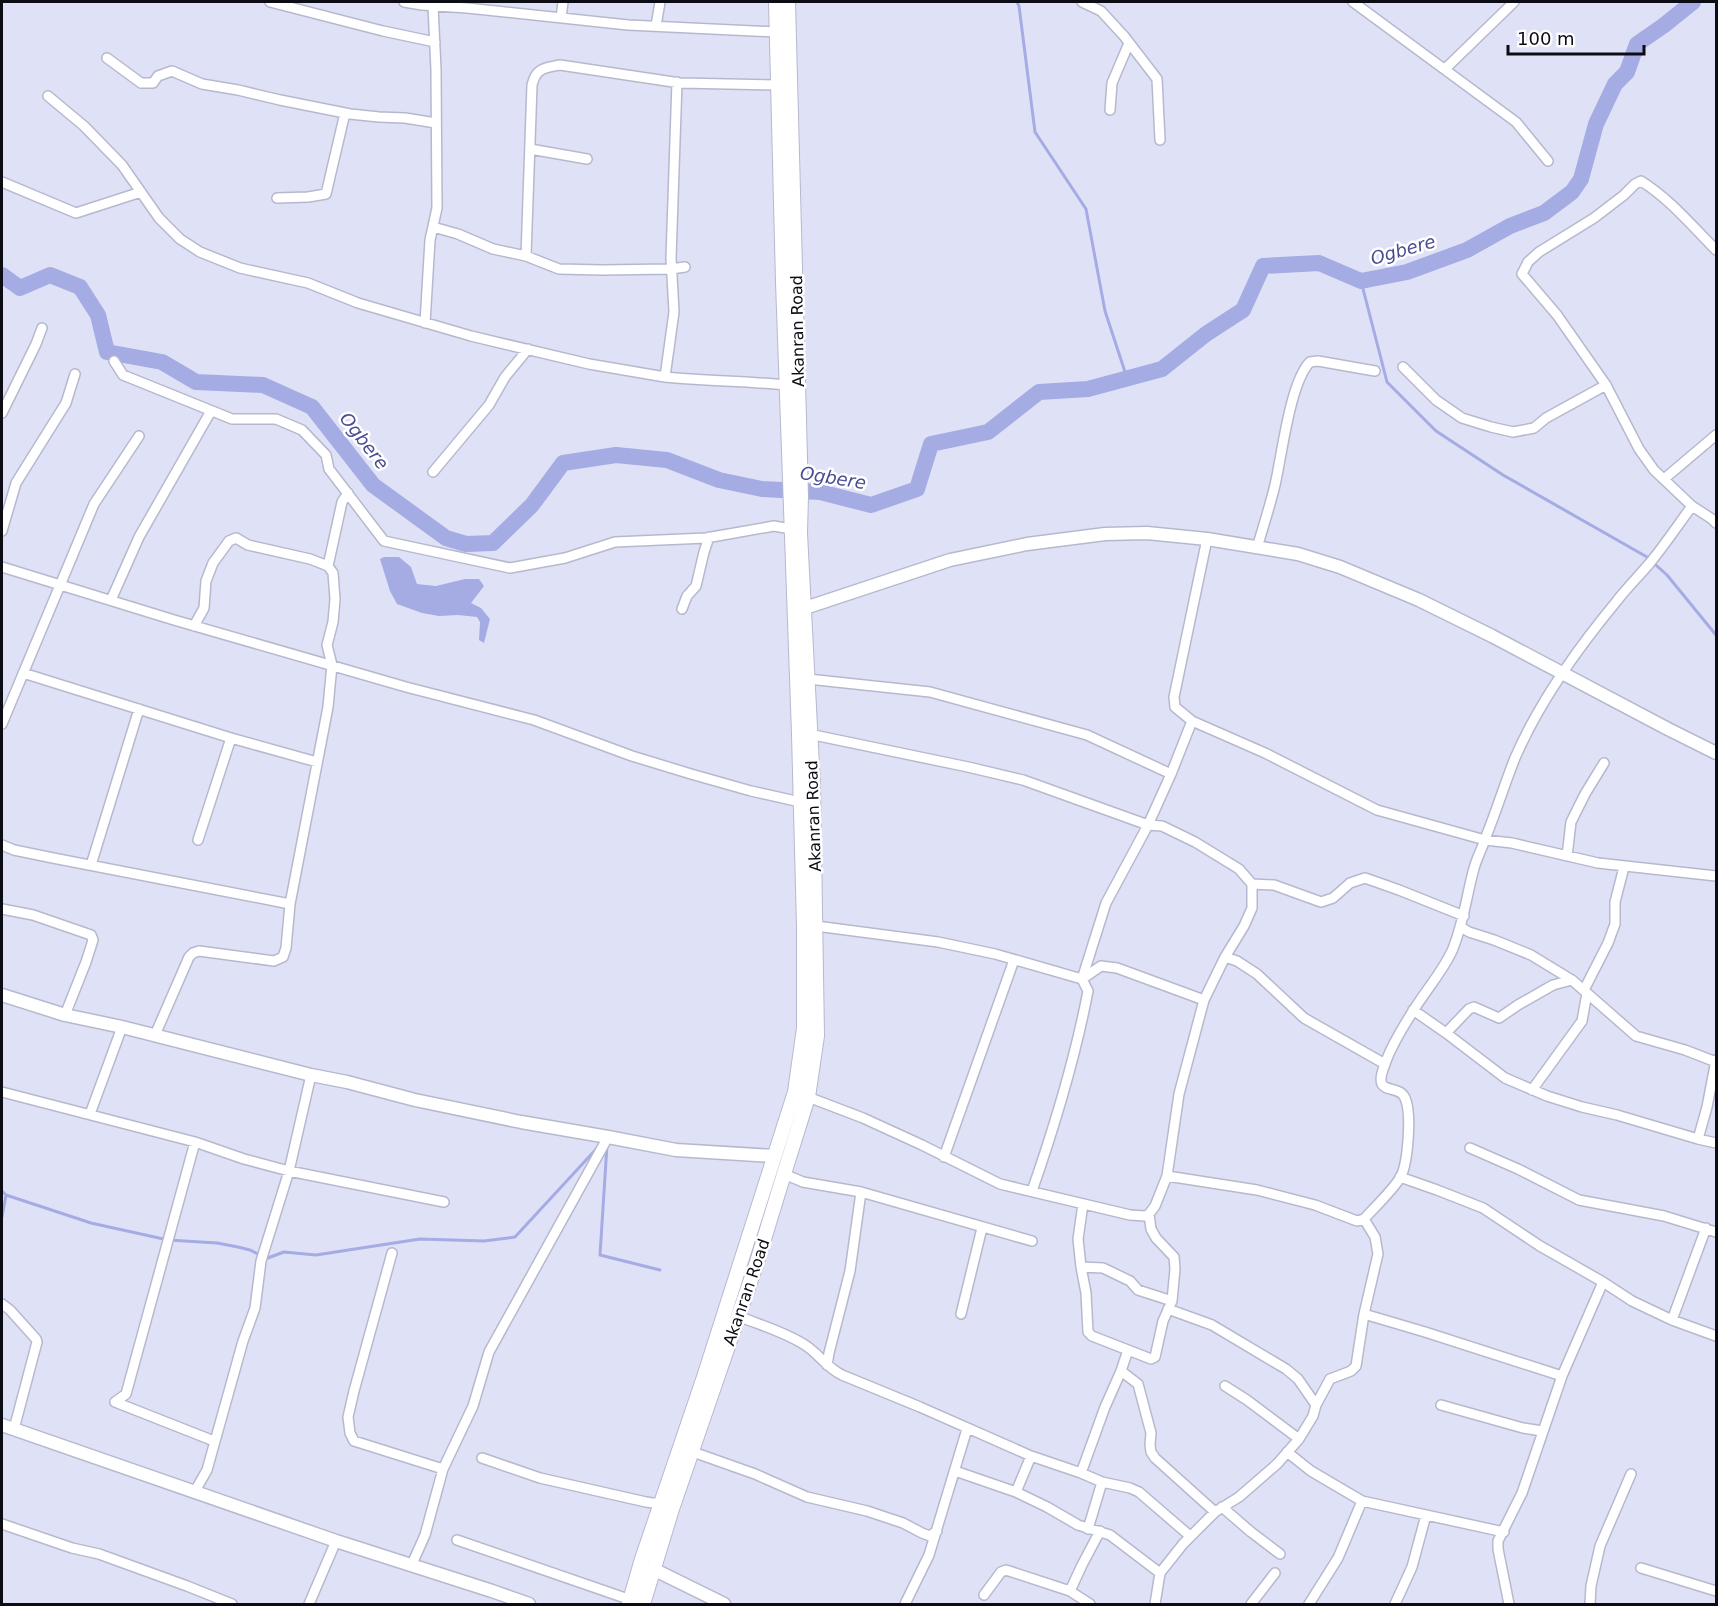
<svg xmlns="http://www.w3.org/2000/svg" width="1718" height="1606" viewBox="0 0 1718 1606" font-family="'DejaVu Sans',sans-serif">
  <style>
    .water { fill: #a5abe3 }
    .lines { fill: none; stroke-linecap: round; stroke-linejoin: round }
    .stream { stroke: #a5abe3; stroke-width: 3 }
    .river { stroke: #a5abe3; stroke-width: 16 }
    .minor-casing { stroke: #b6b9ce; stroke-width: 12 }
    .tertiary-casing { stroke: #b6b9ce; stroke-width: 15 }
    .secondary-casing { stroke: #b6b9ce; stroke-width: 16 }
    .minor { stroke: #fff; stroke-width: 9 }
    .tertiary { stroke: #fff; stroke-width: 12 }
    .secondary { stroke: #fff; stroke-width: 14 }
    .labels { text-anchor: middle; stroke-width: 5; stroke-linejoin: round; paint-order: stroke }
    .street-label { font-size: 16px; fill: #0c0d14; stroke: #fff }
    .water-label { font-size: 18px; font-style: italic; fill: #4a4d91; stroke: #fff }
  </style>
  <rect width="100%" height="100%" fill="#dfe2f7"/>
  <!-- water -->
  <path class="water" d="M 384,557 L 399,557 L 411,567 L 417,584 L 436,586 L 465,579 L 479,579 L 484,586 L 471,603 L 481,608 L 490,619 L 484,643 L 479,640 L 480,622 L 477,617 L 458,615 L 439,616 L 422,613 L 397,604 L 390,591 L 380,559 Z"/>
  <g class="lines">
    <!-- stream -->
    <path class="stream" d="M 1017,2 L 1019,6 L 1035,132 L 1086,209 L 1105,311 L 1127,378
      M 1361,281 L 1387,382 L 1436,431 L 1503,475 L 1647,557 L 1667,575 L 1716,635
      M 607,1145 L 600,1255 L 660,1270
      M 2,1191 L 6,1195 L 91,1223 L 168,1240 L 217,1243 L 238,1247 L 250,1250 L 258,1254 L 260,1259
      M 2,1217 L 6,1195
      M 265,1259 L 284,1252 L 316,1255 L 420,1239 L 484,1241 L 515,1237 L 599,1146"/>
    <!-- river -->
    <path class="river" d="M 2,275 L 20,288 L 50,275 L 80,287 L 98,315 L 107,352 L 162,362 L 196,382 L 263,385 L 312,407 L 373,485 L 446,538 L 466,544 L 493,543 L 532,505 L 563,463 L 616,455 L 667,460 L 719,480 L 762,489 L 820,492 L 871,505 L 917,489 L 931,444 L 988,432 L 1039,392 L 1088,389 L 1162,369 L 1206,334 L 1243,310 L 1263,266 L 1319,263 L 1361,281 L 1407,272 L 1467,250 L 1510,226 L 1544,213 L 1572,192 L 1581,179 L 1596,124 L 1615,84 L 1627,72 L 1637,44 L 1663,26 L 1693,2"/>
    <defs>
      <path id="minor" d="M 270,2 L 383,31 L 435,42
        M 404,2 L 422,5 L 467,8 L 628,25 L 776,32
        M 1082,2 L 1101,11 L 1124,36 L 1157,79 L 1160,140
        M 1353,2 L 1516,122 L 1548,161
        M 561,18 L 563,2
        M 656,26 L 660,2
        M 107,58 L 141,83 L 153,83 L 158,76 L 172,71 L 202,84 L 238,90 L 280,100 L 350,114 L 379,117 L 405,118 L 436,123
        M 1445,69 L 1514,2
        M 677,82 L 671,258 L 674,312 L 665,377 C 705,381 746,381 786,385
        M 48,96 L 84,126 L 122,165 L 159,218 L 180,239 L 200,252 L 240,268 L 308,283 L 358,303 L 471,336 L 589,364 L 665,377
        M 1110,110 L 1112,83 L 1129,43
        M 530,149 L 587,159
        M 2,182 L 76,213 L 141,192
        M 277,198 L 308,197 L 326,194 L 345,113
        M 433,227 L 458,234 L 493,249 L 526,256 L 559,269 L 602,270 L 671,269 L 685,267
        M 1716,250 C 1693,227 1670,199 1641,181 L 1635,184 L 1624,195 L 1594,218 L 1539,252 L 1528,262 L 1522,274 L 1557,315 L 1606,385 L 1639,449 L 1654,470 L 1692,506 L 1712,519 L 1716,523
        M 526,256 L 532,85 C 536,68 544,68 560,65 L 680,83 L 778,85
        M 425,323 L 430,240 L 437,208 L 436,70 L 433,6
        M 114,361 L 123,375 L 232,419 L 276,419 L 302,430 L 326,455 L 329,469 L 384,541 L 510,568 L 565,558 L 615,542 L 706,538 L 774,526 L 791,529
        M 1403,367 L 1436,400 L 1462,418 L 1491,427 L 1513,432 L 1534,428 L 1546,418 L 1606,385
        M 2,413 L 36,344 L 42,328
        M 433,472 L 489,405 L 505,377 L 528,349
        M 1664,479 L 1716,435
        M 2,531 L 16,483 L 66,403 L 75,374
        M 1257,548 C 1263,527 1270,506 1275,485 C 1282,455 1290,382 1310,362 L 1318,361 L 1375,371
        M 328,566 L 342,502 L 348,493
        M 2,567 L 174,620 L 406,687 L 534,720 L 632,756 L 691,774 L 751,791 L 800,802
        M 111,600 L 139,537 L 211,411
        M 682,609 L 687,596 L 696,586 L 704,552 L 709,537
        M 23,673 L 231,738 L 317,762
        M 808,679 L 930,692 L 1087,735 L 1171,774
        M 1192,721 L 1265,753 L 1377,810 L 1485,840 L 1512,843 L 1598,863 L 1716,876
        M 2,724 L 94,504 L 139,436
        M 198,840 L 231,738
        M 2,845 L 14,850 L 53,858 L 290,904
        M 1567,856 L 1571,822 L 1585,794 L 1604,763
        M 91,865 L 139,709
        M 1252,884 L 1274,885 L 1321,902 L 1333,898 L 1350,883 L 1365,878 L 1399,890 L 1464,916
        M 2,909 L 33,915 L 91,935 L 93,940 L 86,962 L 65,1015
        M 816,926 L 938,942 L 995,954 L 1082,979 L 1101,966 L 1117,968 L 1204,1000
        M 1461,927 L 1469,932 L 1494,940 L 1531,955 L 1572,980 L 1636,1036 L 1685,1050 L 1716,1062
        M 1225,957 L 1237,961 L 1257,974 L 1304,1018 L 1385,1064
        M 1584,990 L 1608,943 L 1615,924 L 1615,902 L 1624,867
        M 1413,1010 L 1446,1033 L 1505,1078 L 1547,1096 L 1582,1107 L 1617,1115 L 1698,1139 L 1716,1143
        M 1446,1033 L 1469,1009 L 1474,1007 L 1499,1018 L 1518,1005 L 1553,985 L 1572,980
        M 155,1035 L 189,957 L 193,953 L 199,951 L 274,961 L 283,957 L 286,948 L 290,904 L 328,707 L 332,665 L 327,645 L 333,622 L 335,599 L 333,573 L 328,566 L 310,559 L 248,545 L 236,538 L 229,541 L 213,563 L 206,581 L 204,608 L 194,626
        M 1532,1090 L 1582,1021 L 1587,993
        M 2,1092 L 195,1142 L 244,1159 L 289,1171 L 444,1202
        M 808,1097 L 863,1118 L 922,1145 L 1000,1184 L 1130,1215 L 1145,1216 L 1149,1214 L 1155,1206 L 1167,1176 L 1179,1094 L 1204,1000 L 1225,957 L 1244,926 L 1252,908 L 1252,884 L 1239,869 L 1195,842 L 1162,826 L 1148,825 L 1023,780 L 968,767 L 809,734
        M 90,1114 L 122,1027
        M 1698,1139 L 1707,1107 L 1716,1060
        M 1470,1148 L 1518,1169 L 1579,1200 L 1664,1216 L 1716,1232
        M 944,1157 L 1014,960
        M 784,1174 L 803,1182 L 861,1192 L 1032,1241
        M 1167,1176 L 1257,1190 L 1315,1205 L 1357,1221 L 1364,1219 C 1374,1208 1392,1191 1400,1178 C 1408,1165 1412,1113 1405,1098 C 1398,1082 1371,1099 1385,1064 C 1390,1049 1406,1022 1415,1008 C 1427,989 1442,972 1452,951 C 1463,925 1466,899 1473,872 C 1476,859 1483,847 1487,834 C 1497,809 1505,783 1515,758 C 1539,702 1578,648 1616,602 C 1626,589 1638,577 1649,564 C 1664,546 1678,525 1692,506
        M 1400,1177 L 1437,1190 L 1483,1208 L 1540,1246 L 1603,1282 L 1632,1301 L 1672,1320 L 1716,1336
        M 1032,1191 C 1055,1125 1075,1059 1088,991 L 1082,979 L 1106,903 L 1148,825 L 1171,774 L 1192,721 L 1175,707 L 1174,697 L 1207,539
        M 1083,1204 L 1078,1239 L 1081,1267 L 1086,1293 L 1088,1332 L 1092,1336 L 1151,1359 L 1155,1357 L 1163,1321 L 1172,1301 L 1175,1269 L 1174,1257 L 1156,1238 L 1151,1229 L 1149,1214
        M 392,1253 L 354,1391 L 348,1417 L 350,1433 L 354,1441 L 443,1469
        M 1081,1267 L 1103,1268 L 1130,1281 L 1138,1290 L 1172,1301
        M 2,1304 L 10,1310 L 36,1339 L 37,1342 L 14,1429
        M 1168,1309 L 1212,1325 L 1286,1369 L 1298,1379 L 1316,1405
        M 961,1314 L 982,1228
        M 1364,1314 L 1425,1332 L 1562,1376
        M 738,1316 C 760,1325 785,1332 805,1345 C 819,1354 827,1368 842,1375 L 920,1407 L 1031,1456 L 1081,1473 L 1102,1482 L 1130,1488 L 1139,1492 L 1190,1536
        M 1672,1320 L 1706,1228
        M 827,1365 L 829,1353 L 850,1271 L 861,1192
        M 1121,1371 L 1138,1384 L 1151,1433 L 1150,1445 L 1151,1452 L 1155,1458 L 1215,1512
        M 1225,1386 L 1247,1400 L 1299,1439
        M 115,1402 L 126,1394 L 195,1142
        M 115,1402 L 214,1441
        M 1441,1405 L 1523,1428 L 1542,1431
        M 693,1452 L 755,1474 L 807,1497 L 867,1511 L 903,1523 L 922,1533 L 930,1536 L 937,1531
        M 1287,1452 L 1311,1471 L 1362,1501 L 1504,1532
        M 482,1458 L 540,1478 L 646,1502 L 660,1504
        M 955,1471 L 1016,1492 L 1047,1507 L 1078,1525 L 1110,1535 L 1160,1573
        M 1081,1473 L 1105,1407 L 1121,1371 L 1128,1350
        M 195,1491 L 207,1470 L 243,1341 L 255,1308 L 261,1261 L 289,1171 L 311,1075
        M 1016,1492 L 1031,1456
        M 1222,1507 L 1251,1532 L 1280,1554
        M 2,1524 L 72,1548 L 99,1554 L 187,1586 L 232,1604
        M 1088,1529 L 1102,1482
        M 457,1540 L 631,1600
        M 412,1564 L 425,1535 L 443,1469 L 473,1406 L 489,1352 L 608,1137
        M 1641,1568 L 1716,1591
        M 1070,1591 L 1082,1565 L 1100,1531
        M 984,1595 L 1001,1572 L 1006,1570 L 1070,1591 L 1090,1604
        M 309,1604 L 336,1541
        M 905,1604 L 929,1555 L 967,1429
        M 1155,1604 L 1160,1573 L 1183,1544 L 1215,1512 L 1239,1497 L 1277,1464 L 1299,1439 L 1313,1416 L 1316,1405 L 1330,1379 L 1351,1371 L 1356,1366 L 1364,1314 L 1378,1254 L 1375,1237 L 1364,1219
        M 1251,1604 L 1275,1573
        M 1309,1604 L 1338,1558 L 1362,1501
        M 1395,1604 L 1412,1567 L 1426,1515
        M 1509,1604 L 1498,1549 L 1498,1541 L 1522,1493 L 1562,1376 L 1603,1282
        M 1590,1604 L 1591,1586 L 1600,1546 L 1631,1474"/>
      <path id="tertiary" d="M 805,608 L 950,560 L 1027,544 L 1105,534 L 1147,533 L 1207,539 L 1298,554 L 1340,567 L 1419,600 L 1492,636 L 1668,729 L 1716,753
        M 2,995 L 65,1015 L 122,1027 L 311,1075 L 347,1082 L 415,1100 L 521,1122 L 608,1137 L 676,1150 L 774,1156
        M 2,1425 L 336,1541 L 492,1591 L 529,1604
        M 653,1569 L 724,1604"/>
      <path id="secondary" d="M 629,1604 L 642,1559 L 704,1377 L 795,1092 L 804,1028 L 804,926 L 799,734 L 783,282 L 776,2
        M 643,1604 L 672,1509 L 757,1262 L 784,1174 L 808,1097 L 817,1036 L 813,785 L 800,533 L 801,496 L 788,2"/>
    </defs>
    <!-- minor casing -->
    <use href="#minor" class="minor-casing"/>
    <!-- tertiary casing -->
    <use href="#tertiary" class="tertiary-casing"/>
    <!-- secondary casing -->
    <use href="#secondary" class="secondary-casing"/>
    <!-- minor -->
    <use href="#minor" class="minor"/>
    <!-- tertiary -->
    <use href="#tertiary" class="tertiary"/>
    <!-- secondary -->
    <use href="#secondary" class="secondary"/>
  </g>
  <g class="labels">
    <!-- street labels -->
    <g class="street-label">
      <text transform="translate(797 331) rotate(-91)" y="6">Akanran Road</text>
      <text transform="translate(813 816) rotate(-92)" y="6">Akanran Road</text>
      <text transform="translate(746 1292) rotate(-71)" y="6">Akanran Road</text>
    </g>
    <!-- water labels -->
    <g class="water-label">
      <text transform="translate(1403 250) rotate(-16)" y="6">Ogbere</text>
      <text transform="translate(364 441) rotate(52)" y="6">Ogbere</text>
      <text transform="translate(833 478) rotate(9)" y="6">Ogbere</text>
    </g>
  </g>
  <!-- border -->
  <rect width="1718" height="1606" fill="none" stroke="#0c0d14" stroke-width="6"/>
  <!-- scale -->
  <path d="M1508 45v9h136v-9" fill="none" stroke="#0c0d14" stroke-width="3"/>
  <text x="1517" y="45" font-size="18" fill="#0c0d14" stroke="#ffffff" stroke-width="4.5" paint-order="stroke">100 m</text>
</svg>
